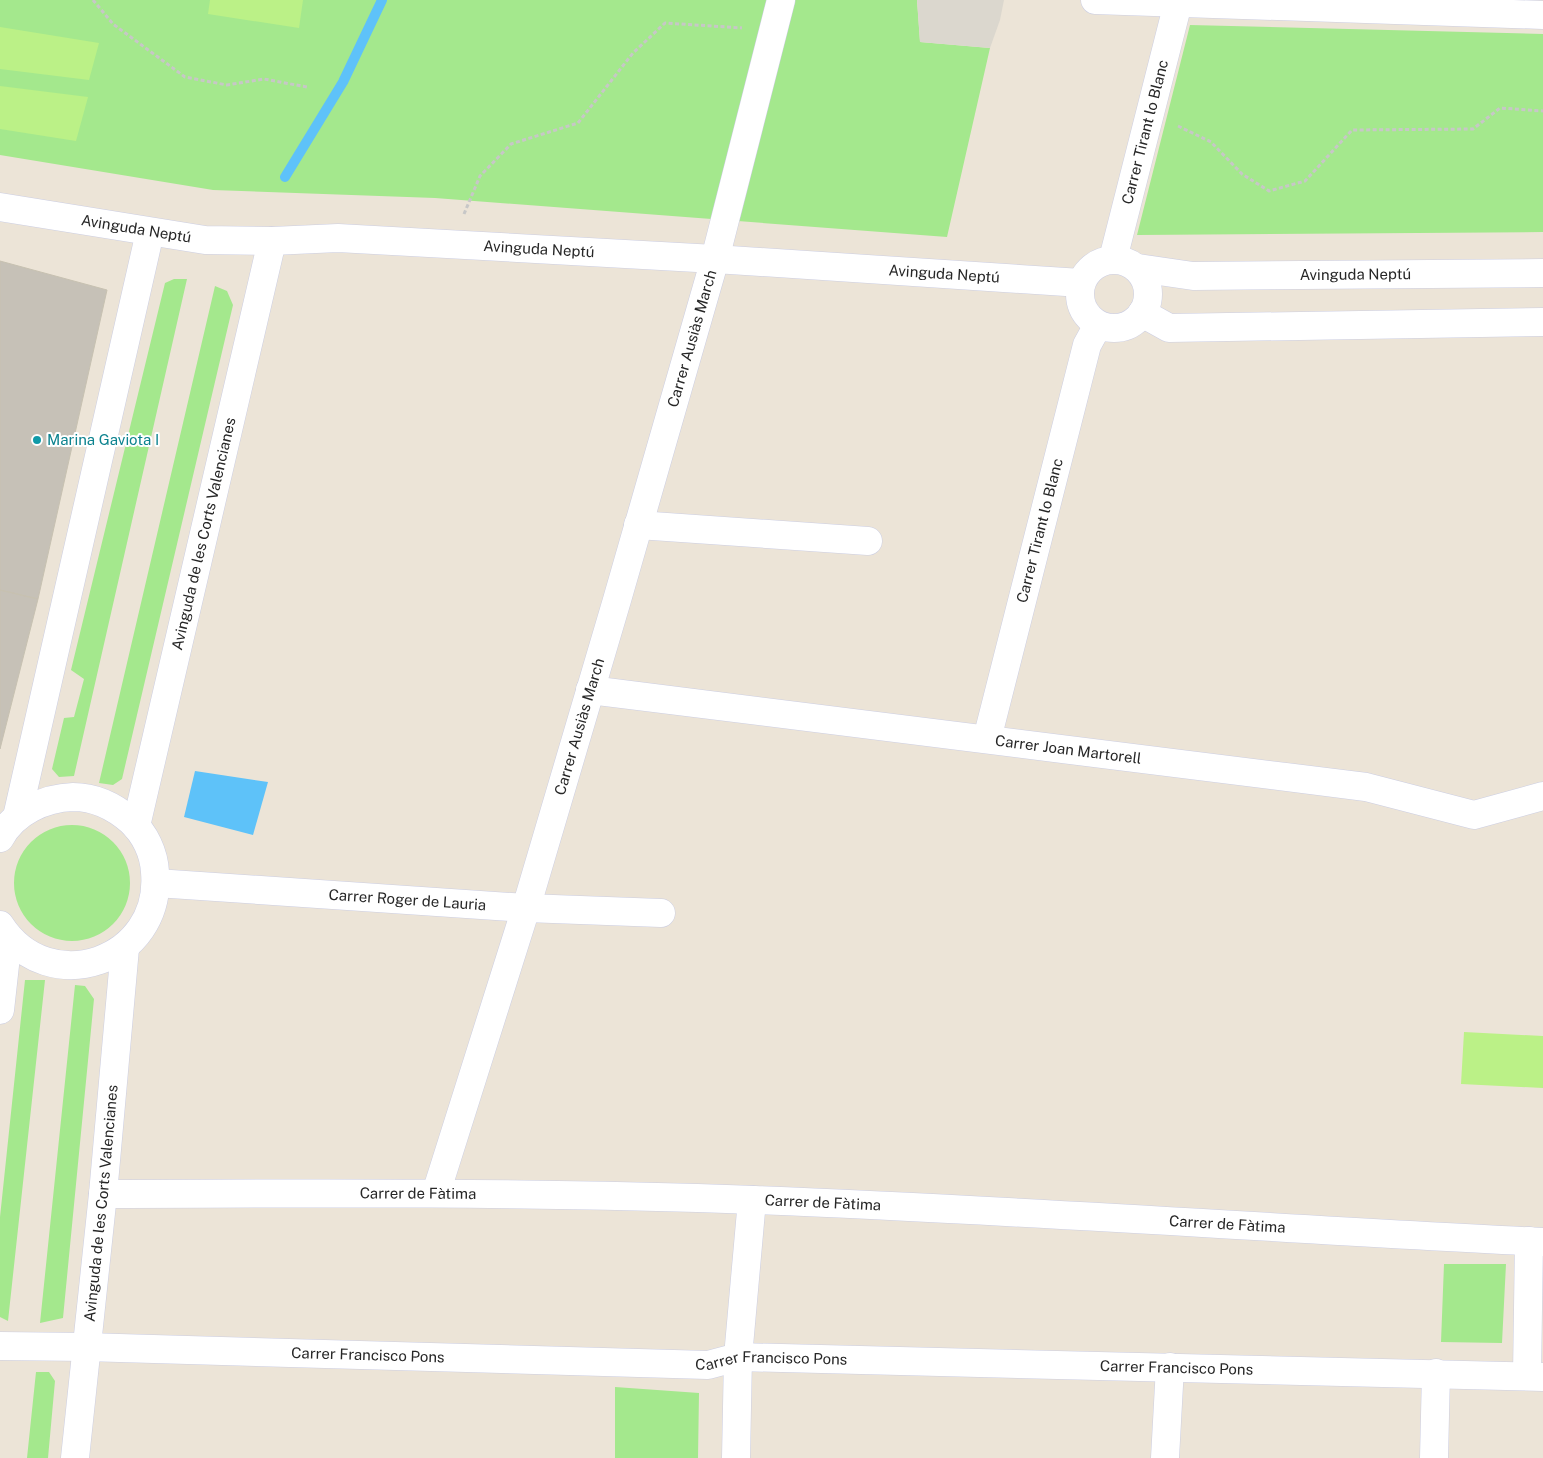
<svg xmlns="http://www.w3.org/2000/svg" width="1543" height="1458" viewBox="0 0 1543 1458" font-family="'Public Sans',sans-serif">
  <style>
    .green { fill: #a4e88d }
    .pitch { fill: #bbf187 }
    .plaza { fill: #dbd7ce }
    .water { fill: #5ec2f9 }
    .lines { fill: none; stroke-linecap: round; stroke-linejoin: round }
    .stream { stroke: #5ec2f9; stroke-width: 10 }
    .building { fill: #c6c1b7; stroke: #c7c1b1 }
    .minor-casing { stroke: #cccee2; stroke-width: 29 }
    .path { stroke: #c7c7c7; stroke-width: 3; stroke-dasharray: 4 2.5; stroke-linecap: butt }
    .minor { stroke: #fff; stroke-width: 28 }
    .culture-dot { fill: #0f9aa8; stroke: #fff; stroke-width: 2 }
    .labels { text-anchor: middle; stroke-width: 4; stroke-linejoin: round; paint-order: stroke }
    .street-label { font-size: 15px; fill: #272727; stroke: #fff }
    .culture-label { font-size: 15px; fill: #0d838f; stroke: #fff; text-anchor: start }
  </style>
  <rect width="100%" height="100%" fill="#ece4d7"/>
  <!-- green -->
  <path class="green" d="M 0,0 L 917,0 L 920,42 L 990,48 L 947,237 L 435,198 L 213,190 L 0,155 Z
    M 1190,25 L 1543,34 L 1543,232 L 1137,235 Z
    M 174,279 L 187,279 L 74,776 L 59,777 L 52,769 L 64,718 L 74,717 L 84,679 L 71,670 L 165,283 Z
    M 215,286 L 227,291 L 233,305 L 122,779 L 113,785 L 99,783 Z
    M14 883a58 58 0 1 1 116 0a58 58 0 1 1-116 0Z
    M 25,980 L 45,980 L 8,1321 L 0,1317 L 0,1217 Z
    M 75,985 L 85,986 L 94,999 L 63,1318 L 40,1323 Z
    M 1444,1264 L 1506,1264 L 1502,1343 L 1441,1342 Z
    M 36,1372 L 49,1372 L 55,1381 L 48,1458 L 27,1458 Z
    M 615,1387 L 699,1393 L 698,1458 L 615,1458 Z"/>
  <!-- pitch -->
  <path class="pitch" d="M 210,0 L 303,0 L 299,28 L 208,14 Z
    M 0,27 L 99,43 L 89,80 L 0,69 Z
    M 0,86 L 88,97 L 76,141 L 0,129 Z
    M 1464,1032 L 1543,1036 L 1543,1088 L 1461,1084 Z"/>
  <!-- plaza -->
  <path class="plaza" d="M 917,0 L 1004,0 L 1000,20 L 990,48 L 920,42 Z"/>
  <!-- water -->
  <path class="water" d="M 195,771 L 268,782 L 253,835 L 184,817 Z"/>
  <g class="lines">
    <!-- stream -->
    <path class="stream" d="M 285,177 L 343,82 L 382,0"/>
  </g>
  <!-- building -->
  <path class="building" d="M 0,261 L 107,290 L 38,599 L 0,590 Z
    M 0,590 L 38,599 L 0,749 Z"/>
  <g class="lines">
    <defs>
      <g id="minor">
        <path d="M 1095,0 L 1543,15"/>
        <path id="s1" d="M 0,207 L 205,240 L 272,241 L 338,238 L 715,259 L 1081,283"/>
        <path id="s2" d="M 1113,259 L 1178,3"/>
        <circle cx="1114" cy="294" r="34"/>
        <path id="s3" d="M 1138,268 L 1193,276 L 1543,273"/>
        <path d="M 1142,313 L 1169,328 L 1543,322"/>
        <path d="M 638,525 L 868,541"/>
        <path id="s4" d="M 590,690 L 1366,787 L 1474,815 L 1543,796"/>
        <path id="s5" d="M 987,739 L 1087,345 L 1098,325"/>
        <path d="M 17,817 L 150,232"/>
        <path id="s6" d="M 136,826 L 272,241"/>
        <path d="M 0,838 C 14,812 44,798 73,797 C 95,797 115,807 131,821 C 145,834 154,853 155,872 C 163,961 49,1001 0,925"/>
        <path id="s7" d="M 156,883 L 526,908 L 661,913"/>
        <path d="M 0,1010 L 8,938"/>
        <path id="s8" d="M 436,1193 L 526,908 L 617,600 L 715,259 L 781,0"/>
        <path id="s9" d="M 103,1194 C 320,1193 537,1192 755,1200 C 1018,1210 1280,1229 1543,1242"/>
        <path id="s10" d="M 0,1346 L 85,1347 L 708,1365 L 738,1357 L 1543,1377"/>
        <path d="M 1527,1376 L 1529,1241"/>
        <path id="s11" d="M 75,1458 L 103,1194 L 125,948"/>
        <path d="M 736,1458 L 738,1357 L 752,1200"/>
        <path d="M 1165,1458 L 1170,1367"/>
        <path d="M 1434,1458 L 1436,1373"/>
      </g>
    </defs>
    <!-- minor casing -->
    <use href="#minor" class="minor-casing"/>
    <!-- path -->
    <path class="path" d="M 93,0 L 113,24 L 185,77 L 227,85 L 264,79 L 307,87
      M 1178,126 L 1211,142 L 1242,174 L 1269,191 L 1305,181 L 1352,130 L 1473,129 L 1500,108 L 1543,111
      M 464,214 L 480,176 L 511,144 L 578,123 L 633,53 L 665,23 L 742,28"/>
    <!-- minor -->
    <use href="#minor" class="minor"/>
  </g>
  <!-- markers -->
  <circle class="culture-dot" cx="37" cy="440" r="5"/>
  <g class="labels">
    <!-- street labels -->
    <g class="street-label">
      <text dy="5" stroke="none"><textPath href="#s2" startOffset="131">Carrer Tirant lo Blanc</textPath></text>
      <text dy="5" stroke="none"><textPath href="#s1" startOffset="138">Avinguda Neptú</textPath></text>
      <text dy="5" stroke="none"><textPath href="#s1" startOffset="542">Avinguda Neptú</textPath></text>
      <text dy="5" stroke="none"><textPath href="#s1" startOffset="948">Avinguda Neptú</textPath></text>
      <text dy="5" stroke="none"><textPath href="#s3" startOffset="218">Avinguda Neptú</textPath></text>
      <text dy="5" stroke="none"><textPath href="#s8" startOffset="892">Carrer Ausiàs March</textPath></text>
      <text dy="5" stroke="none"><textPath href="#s5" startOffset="215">Carrer Tirant lo Blanc</textPath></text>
      <text dy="5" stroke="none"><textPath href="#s6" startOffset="300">Avinguda de les Corts Valencianes</textPath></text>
      <text dy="5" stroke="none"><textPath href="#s8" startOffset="488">Carrer Ausiàs March</textPath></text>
      <text dy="5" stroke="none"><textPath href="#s4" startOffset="482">Carrer Joan Martorell</textPath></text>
      <text dy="5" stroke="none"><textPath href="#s7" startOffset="252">Carrer Roger de Lauria</textPath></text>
      <text dy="5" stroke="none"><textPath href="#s9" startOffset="315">Carrer de Fàtima</textPath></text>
      <text dy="5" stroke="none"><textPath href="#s11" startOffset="256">Avinguda de les Corts Valencianes</textPath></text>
      <text dy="5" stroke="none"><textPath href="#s9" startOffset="720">Carrer de Fàtima</textPath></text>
      <text dy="5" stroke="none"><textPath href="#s9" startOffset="1125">Carrer de Fàtima</textPath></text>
      <text dy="5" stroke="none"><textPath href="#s10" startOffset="368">Carrer Francisco Pons</textPath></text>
      <text dy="5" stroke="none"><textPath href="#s10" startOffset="772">Carrer Francisco Pons</textPath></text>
      <text dy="5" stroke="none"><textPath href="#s10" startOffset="1178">Carrer Francisco Pons</textPath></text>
    </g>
    <!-- culture labels -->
    <g class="culture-label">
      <text x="47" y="445">Marina Gaviota I</text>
    </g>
  </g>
</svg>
